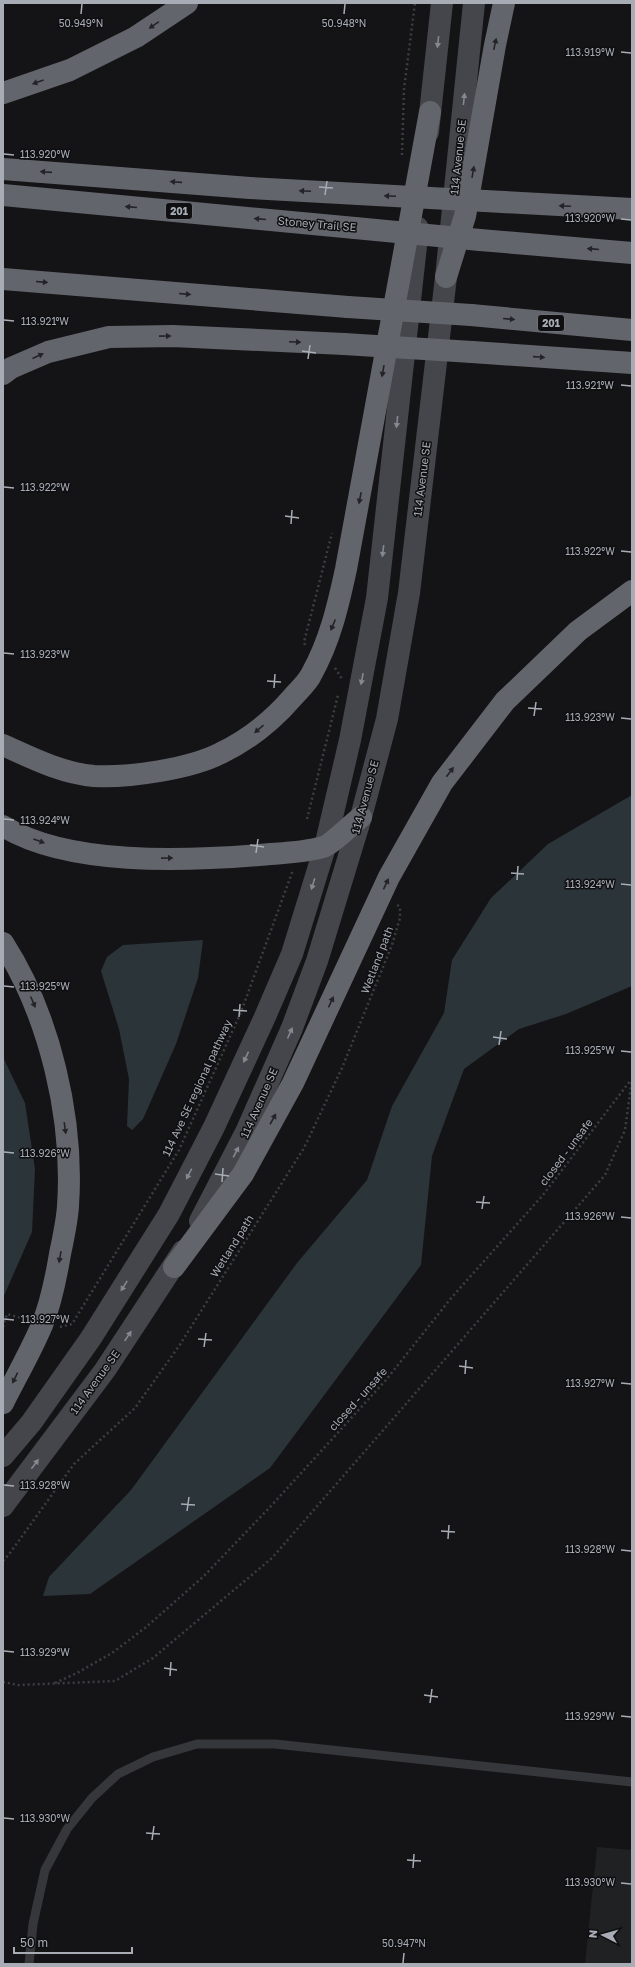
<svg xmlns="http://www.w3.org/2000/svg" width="635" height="1967" viewBox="0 0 635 1967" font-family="'Golos Text',sans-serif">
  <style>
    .built { fill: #202123 }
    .water { fill: #2b3439 }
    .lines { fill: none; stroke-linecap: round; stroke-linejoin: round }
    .path { stroke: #3c3e42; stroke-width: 2.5; stroke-dasharray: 2 3; stroke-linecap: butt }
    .lane { stroke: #36373b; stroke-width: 9 }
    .secondary { stroke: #44464b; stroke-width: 22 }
    .highway { stroke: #62656b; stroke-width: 22 }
    .highway-bridge { stroke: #62656b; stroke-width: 22 }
    .oneway { fill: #242428 }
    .oneway2 { fill: #848890 }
    .ticks { fill: none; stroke: #a7acb5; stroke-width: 1.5 }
    .labels { text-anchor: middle; stroke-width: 3; stroke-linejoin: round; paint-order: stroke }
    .shield { fill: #0f0f11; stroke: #797d84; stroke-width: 1 }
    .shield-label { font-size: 10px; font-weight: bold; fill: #a7acb5 }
    .street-label { font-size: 11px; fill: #a7acb5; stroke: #0f0f11 }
    .ticks-label { font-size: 10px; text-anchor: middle; fill: #a7acb5; stroke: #0f0f11; stroke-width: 3; stroke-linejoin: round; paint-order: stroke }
  </style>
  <rect width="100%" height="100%" fill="#141416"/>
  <!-- built -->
  <path class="built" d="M 597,1847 L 632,1850 L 632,1964 L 585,1964 Z"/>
  <!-- water -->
  <path class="water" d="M 632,795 L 632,986 L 566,1014 L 519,1029 L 464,1069 L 432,1156 L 421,1265 L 270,1468 L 90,1594 L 43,1596 L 49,1577 L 131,1490 L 297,1263 L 367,1180 L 392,1106 L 444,1013 L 452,960 L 491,898 L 548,844 Z
    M 203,940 L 198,978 L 176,1044 L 143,1119 L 132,1130 L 127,1126 L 129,1079 L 119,1029 L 101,971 L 107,957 L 123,945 Z
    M 3,1057 L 25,1103 L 35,1169 L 32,1232 L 3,1298 Z"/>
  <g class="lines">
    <!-- path -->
    <path class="path" d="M 402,155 L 404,89 L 415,3
      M 305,645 L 304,642 L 332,533
      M 335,668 L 342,679
      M 307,819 L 338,695
      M 3,1327 L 7,1314 L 25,1319
      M 60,1327 L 72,1324 L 179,1150 L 241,1012 L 293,870
      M 3,1561 L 10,1553 L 74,1464 L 135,1408 L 179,1346 L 304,1148 L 342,1068 L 392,945 L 400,918 L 400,908 L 396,903
      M 3,1682 L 18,1685 L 115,1681 L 153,1658 L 272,1558 L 605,1175 L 625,1130 L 632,1079
      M 55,1683 L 77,1673 L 112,1653 L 145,1628 L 204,1576 L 271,1506 L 386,1380 L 452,1297 L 543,1195 L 630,1081"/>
    <!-- lane -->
    <path class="lane" d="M 29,1964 L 33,1924 L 45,1870 L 67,1829 L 92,1798 L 118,1774 L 153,1757 L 197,1744 L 275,1744 L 632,1782"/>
    <!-- secondary -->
    <path class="secondary" d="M 428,132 L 442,3
      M 200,1221 L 247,1130 L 292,1028 L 317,961 L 361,817 L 387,719 L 409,593 L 446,277 L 474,3
      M 3,1456 L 31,1423 L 91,1338 L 169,1214 L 214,1127 L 264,1019 L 292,954 L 325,847 L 350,740 L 377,598 L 418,228
      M 3,1506 L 105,1370 L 183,1251"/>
    <!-- highway -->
    <path class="highway" d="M 3,93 L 70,70 L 136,37 L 187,3
      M 3,169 L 250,188 L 358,194
      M 3,195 L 355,228
      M 485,201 L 632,209
      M 480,240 L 632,253
      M 446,277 L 465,216 L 495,45 L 504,3
      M 3,279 L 348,307
      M 471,315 L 632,330
      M 472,352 L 632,363
      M 3,374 L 11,368 L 48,352 L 109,337 L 173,336 L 344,344
      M 3,745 C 32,758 61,773 94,776 C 128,778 190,769 221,753 C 248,740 272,721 292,698 C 298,691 307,683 311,675 C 330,641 338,606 346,569 L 430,112
      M 3,826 C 68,866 185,861 259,855 C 280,853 302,853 323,847 C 331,845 353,823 361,817
      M 3,943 C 50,1016 74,1119 68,1206 C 67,1222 63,1239 60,1254 C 56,1278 51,1303 42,1325 C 31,1351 16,1377 3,1403
      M 174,1267 L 243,1174 L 293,1083 L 389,877 L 442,783 L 505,701 L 578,631 L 632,591"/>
    <!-- highway-bridge -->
    <path class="highway-bridge" d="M 358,194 L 485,201
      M 355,228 L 480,240
      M 348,307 L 471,315
      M 344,344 L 472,352"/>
  </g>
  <!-- one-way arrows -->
  <defs><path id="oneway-solid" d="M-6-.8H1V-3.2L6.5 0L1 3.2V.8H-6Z"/></defs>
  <g class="oneway">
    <use href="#oneway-solid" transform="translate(154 25) rotate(146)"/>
    <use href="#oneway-solid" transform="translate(495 44) rotate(-78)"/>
    <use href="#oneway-solid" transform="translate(38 82) rotate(160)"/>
    <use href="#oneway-solid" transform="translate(46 172) rotate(-176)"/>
    <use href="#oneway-solid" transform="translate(473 172) rotate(-80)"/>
    <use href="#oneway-solid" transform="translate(176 182) rotate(-176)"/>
    <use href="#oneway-solid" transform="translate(305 191) rotate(-177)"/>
    <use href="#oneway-solid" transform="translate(390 196) rotate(-177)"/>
    <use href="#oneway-solid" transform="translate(565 206) rotate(-177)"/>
    <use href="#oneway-solid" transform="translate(131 207) rotate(-175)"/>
    <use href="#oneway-solid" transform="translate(260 219) rotate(-175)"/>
    <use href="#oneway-solid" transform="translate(593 249) rotate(-175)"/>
    <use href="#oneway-solid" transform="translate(42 282) rotate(5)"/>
    <use href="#oneway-solid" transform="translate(185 294) rotate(5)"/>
    <use href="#oneway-solid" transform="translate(509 319) rotate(5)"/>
    <use href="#oneway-solid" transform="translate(165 336) rotate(-1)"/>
    <use href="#oneway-solid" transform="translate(295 342) rotate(3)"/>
    <use href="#oneway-solid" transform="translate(38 356) rotate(-24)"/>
    <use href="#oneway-solid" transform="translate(539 357) rotate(4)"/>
    <use href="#oneway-solid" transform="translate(383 371) rotate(100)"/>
    <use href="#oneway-solid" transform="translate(360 498) rotate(101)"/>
    <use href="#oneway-solid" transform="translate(333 625) rotate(113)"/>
    <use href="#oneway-solid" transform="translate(259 729) rotate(139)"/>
    <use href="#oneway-solid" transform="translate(450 772) rotate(-53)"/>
    <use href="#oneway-solid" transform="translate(39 841) rotate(20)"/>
    <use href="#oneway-solid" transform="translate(167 858) rotate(-1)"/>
    <use href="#oneway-solid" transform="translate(386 884) rotate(-65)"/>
    <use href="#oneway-solid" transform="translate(33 1002) rotate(67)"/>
    <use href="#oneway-solid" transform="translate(331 1002) rotate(-65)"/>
    <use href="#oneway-solid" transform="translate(273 1119) rotate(-61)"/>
    <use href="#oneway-solid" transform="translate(65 1128) rotate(82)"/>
    <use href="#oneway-solid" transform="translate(60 1257) rotate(100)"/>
    <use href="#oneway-solid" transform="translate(15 1378) rotate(116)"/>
  </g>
  <g class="oneway2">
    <use href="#oneway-solid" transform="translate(438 42) rotate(96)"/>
    <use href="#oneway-solid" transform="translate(464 99) rotate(-84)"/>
    <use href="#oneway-solid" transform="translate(397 422) rotate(96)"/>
    <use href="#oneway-solid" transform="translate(383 551) rotate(97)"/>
    <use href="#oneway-solid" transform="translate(362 679) rotate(101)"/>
    <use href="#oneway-solid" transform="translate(313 884) rotate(107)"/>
    <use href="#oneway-solid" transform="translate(290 1033) rotate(-66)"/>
    <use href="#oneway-solid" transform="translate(246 1057) rotate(115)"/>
    <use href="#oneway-solid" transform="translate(236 1152) rotate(-63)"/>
    <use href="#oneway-solid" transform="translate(189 1174) rotate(117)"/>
    <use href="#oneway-solid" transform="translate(124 1286) rotate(122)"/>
    <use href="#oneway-solid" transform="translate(128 1336) rotate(-56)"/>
    <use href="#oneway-solid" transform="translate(35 1464) rotate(-53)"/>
  </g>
  <!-- ticks -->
  <path class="ticks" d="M 81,14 L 82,4M 344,14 L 345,4M 621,52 L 631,53M 4,154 L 14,155M 319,187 L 333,188M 325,195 L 327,181M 621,219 L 631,220M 4,320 L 14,321M 302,351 L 316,353M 308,359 L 310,345M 621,385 L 631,386M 4,487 L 14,488M 285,516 L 299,518M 291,524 L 292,510M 621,551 L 631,552M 4,653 L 14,654M 267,681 L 281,682M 274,688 L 275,674M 528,708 L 542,709M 534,716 L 536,702M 621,718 L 631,719M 4,819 L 14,820M 250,845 L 264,847M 256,853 L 258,839M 511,873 L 524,874M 517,880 L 518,866M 621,884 L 631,885M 4,986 L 14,987M 233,1010 L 247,1011M 239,1017 L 240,1004M 493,1037 L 507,1039M 499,1045 L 501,1031M 621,1051 L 631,1052M 4,1152 L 14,1153M 215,1174 L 229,1176M 222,1182 L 223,1168M 476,1202 L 490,1203M 482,1209 L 484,1196M 621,1217 L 631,1218M 4,1319 L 14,1320M 198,1339 L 212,1340M 204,1347 L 206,1333M 459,1366 L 473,1368M 465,1374 L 466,1360M 621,1383 L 631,1384M 4,1485 L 14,1486M 181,1504 L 195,1505M 187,1511 L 189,1497M 441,1531 L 455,1532M 448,1539 L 449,1525M 621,1550 L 631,1551M 4,1651 L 14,1652M 164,1668 L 177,1670M 170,1676 L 171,1662M 424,1695 L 438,1697M 430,1703 L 432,1689M 621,1716 L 631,1717M 4,1818 L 14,1819M 146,1833 L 160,1834M 152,1840 L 154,1826M 407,1860 L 421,1861M 413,1868 L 414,1854M 621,1883 L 631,1884M 403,1963 L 404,1953"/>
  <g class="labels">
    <!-- shield labels -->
    <g class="shield">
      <rect x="166" y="203" width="26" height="16" rx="3"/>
      <rect x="538" y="315" width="26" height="16" rx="3"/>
    </g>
    <g class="shield-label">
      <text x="179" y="215">201</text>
      <text x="551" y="327">201</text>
    </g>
    <!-- street labels -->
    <g class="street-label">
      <text transform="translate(458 157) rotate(-84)" y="4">114 Avenue SE</text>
      <text transform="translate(317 224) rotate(5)" y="4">Stoney Trail SE</text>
      <text transform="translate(422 479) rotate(-83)" y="4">114 Avenue SE</text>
      <text transform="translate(365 797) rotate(-75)" y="4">114 Avenue SE</text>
      <text transform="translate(377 960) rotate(-69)" y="4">Wetland path</text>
      <text transform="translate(197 1088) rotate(-65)" y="4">114 Ave SE regional pathway</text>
      <text transform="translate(259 1103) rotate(-66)" y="4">114 Avenue SE</text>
      <text transform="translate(566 1152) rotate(-53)" y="4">closed - unsafe</text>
      <text transform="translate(232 1246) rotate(-58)" y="4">Wetland path</text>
      <text transform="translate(95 1382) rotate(-54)" y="4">114 Avenue SE</text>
      <text transform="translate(358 1399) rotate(-48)" y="4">closed - unsafe</text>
    </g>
  </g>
  <g class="ticks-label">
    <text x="81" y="27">50.949°N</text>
    <text x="344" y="27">50.948°N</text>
    <text x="590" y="56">113.919°W</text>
    <text x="45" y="158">113.920°W</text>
    <text x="590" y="222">113.920°W</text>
    <text x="45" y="325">113.921°W</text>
    <text x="590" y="389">113.921°W</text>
    <text x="45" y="491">113.922°W</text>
    <text x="590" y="555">113.922°W</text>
    <text x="45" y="658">113.923°W</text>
    <text x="590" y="721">113.923°W</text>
    <text x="45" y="824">113.924°W</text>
    <text x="590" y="888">113.924°W</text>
    <text x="45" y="990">113.925°W</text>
    <text x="590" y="1054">113.925°W</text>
    <text x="45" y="1157">113.926°W</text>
    <text x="590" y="1220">113.926°W</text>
    <text x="45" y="1323">113.927°W</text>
    <text x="590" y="1387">113.927°W</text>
    <text x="45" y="1489">113.928°W</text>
    <text x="590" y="1553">113.928°W</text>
    <text x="45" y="1656">113.929°W</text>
    <text x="590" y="1720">113.929°W</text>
    <text x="45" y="1822">113.930°W</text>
    <text x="590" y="1886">113.930°W</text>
    <text x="404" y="1947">50.947°N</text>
  </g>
  <!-- border -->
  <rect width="635" height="1967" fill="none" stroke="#a7acb5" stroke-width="8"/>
  <!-- north arrow -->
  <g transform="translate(603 1935) rotate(276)" stroke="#0f0f11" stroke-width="3" paint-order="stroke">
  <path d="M0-3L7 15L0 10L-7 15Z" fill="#a7acb5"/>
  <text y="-6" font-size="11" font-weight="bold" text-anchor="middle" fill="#a7acb5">N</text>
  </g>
  <!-- scale -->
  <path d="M14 1947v6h118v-6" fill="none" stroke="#a7acb5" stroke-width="2"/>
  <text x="20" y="1947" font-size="12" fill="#a7acb5" stroke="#0f0f11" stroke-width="3" paint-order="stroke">50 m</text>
</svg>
